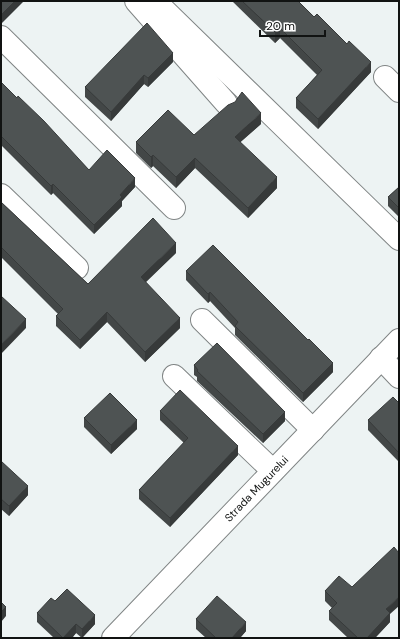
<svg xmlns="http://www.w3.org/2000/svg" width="400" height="639" viewBox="0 0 400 639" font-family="'DM Sans',sans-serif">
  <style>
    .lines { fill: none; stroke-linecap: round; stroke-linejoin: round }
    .street-casing { stroke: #808585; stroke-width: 24 }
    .street { stroke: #fff; stroke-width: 22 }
    .wall { fill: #434747 }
    .shaded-wall { fill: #373a3a }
    .building { fill: #4e5353; stroke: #373a3a }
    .labels { text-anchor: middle; stroke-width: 4; stroke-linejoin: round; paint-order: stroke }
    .street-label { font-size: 11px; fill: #111312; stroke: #fff }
  </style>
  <rect width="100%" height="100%" fill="#edf3f3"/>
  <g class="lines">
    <defs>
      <g id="street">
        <path d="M 136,1 L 226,103"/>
        <path d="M 155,1 L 399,239"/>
        <path d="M 1,37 L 174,208"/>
        <path d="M 385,77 L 399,91"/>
        <path d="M 1,195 L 77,268"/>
        <path d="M 202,320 L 313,430"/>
        <path d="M 381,358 L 399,377"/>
        <path d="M 174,376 L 273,471"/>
        <path id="s1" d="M 113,638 L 399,340"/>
      </g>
    </defs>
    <!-- street casing -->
    <use href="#street" class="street-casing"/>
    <!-- street -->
    <use href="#street" class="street"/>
  </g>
  <!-- wall -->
  <path class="wall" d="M 232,1 L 298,1 L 371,72 L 318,129 L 296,108 L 296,98 L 317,75 L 280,38 L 275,43 Z
    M 173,62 L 148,87 L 144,84 L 111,121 L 85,97 L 85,87 Z
    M 1,82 L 89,170 L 135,187 L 122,201 L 122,206 L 94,234 L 53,193 L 51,195 L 1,145 Z
    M 261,124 L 240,142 L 277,188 L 248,218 L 195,168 L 176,188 L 153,166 L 151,168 L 136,153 L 136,142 L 194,135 Z
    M 399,187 L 399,217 L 388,206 L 388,197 Z
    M 1,202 L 88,284 L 176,253 L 145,282 L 180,328 L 145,362 L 107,322 L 80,349 L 56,326 L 56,316 L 58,314 L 1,257 Z
    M 186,271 L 333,372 L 303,402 L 235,335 L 235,328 L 210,301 L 208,303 L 186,280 Z
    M 194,365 L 285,421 L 263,443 L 197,381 L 197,377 L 194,375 Z
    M 399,403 L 399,462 L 368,430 L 368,420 Z
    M 160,411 L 238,455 L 170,527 L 139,499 L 139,490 L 184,443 L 160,420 Z
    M 84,418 L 137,429 L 111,454 L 84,427 Z
    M 1,461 L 28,495 L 9,516 L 1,509 Z
    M 352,587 L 390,614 L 390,622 L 375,638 L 348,638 L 329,620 L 329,611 L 332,608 L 325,601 L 325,591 Z
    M 55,601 L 95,624 L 82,638 L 76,633 L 72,638 L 54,638 L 37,622 L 37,613 Z
    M 196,619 L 246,631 L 240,638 L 206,638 L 196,629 Z"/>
  <!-- shaded-wall -->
  <path class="shaded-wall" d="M 15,1 L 24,1 L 1,24 L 1,15 Z
    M 280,28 L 280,38 L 275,43 L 275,32 Z
    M 173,53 L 173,62 L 148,87 L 148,78 Z
    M 371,62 L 371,72 L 318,129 L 318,119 Z
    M 144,75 L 144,84 L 111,121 L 111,112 Z
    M 261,113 L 261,124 L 235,147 L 235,137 Z
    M 153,155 L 153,166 L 151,168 L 151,157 Z
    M 195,158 L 195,168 L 176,188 L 176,177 Z
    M 277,177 L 277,188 L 248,218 L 248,208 Z
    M 135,178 L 135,187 L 122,201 L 122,206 L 94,234 L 94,225 Z
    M 53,184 L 53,193 L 51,195 L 51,186 Z
    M 176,243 L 176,253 L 141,287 L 141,277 Z
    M 210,292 L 210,301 L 208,303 L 208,294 Z
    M 107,312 L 107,322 L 80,349 L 80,340 Z
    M 180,318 L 180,328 L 145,362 L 145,352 Z
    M 26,319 L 26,328 L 1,354 L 1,345 Z
    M 333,363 L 333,372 L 303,402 L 303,393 Z
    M 285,412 L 285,421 L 263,443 L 263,434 Z
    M 137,420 L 137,429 L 111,454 L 111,445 Z
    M 238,446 L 238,455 L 170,527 L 170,518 Z
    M 28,486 L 28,495 L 9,516 L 9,506 Z
    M 399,597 L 399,606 L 390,614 L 390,622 L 375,638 L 367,638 L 386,609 Z
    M 6,607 L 6,616 L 1,622 L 1,612 Z
    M 95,615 L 95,624 L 82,638 L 82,629 Z
    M 246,622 L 246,631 L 240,638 L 232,638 Z
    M 76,624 L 76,633 L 72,638 L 63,638 Z"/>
  <!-- building -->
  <path class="building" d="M 1,1 L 15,1 L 1,15 Z
    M 242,1 L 298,1 L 314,17 L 317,14 L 347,44 L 349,41 L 371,62 L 318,119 L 296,98 L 322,70 L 280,28 L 275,32 Z
    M 147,23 L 173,53 L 148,78 L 144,75 L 111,112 L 85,87 Z
    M 1,82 L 17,98 L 18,96 L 44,121 L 89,170 L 107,150 L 135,178 L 120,195 L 122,197 L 94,225 L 53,184 L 51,186 L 1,136 Z
    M 242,92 L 261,113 L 235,137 L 277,177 L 248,208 L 195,158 L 176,177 L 153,155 L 151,157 L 136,142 L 168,110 L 194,135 L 228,105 L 235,102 Z
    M 399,187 L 399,208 L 388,197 Z
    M 1,202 L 88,284 L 153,218 L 176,243 L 141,277 L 180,318 L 145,352 L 107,312 L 80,340 L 56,316 L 63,309 L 1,247 Z
    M 213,245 L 308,340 L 309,339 L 333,363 L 303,393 L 235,326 L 238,322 L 210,292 L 208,294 L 186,271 Z
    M 1,296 L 26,319 L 1,345 Z
    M 217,343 L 285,412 L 263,434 L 197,371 L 198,370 L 194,365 Z
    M 180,390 L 238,446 L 170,518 L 139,490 L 188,438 L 160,411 Z
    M 110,393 L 137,420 L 111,445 L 84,418 Z
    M 393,397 L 399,403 L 399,453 L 368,420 Z
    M 1,461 L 28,486 L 9,506 L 1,499 Z
    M 394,547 L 399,553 L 399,597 L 386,609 L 390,613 L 367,638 L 358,638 L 329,611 L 337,603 L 325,591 L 339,576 L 352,587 Z
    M 67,589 L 95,615 L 82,629 L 76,624 L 63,638 L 37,613 L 51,598 L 55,601 Z
    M 217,596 L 246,622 L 232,638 L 216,638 L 196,619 Z
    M 1,602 L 6,607 L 1,612 Z"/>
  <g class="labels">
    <!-- street labels -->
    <g class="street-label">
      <text dy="4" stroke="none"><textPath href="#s1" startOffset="207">Strada Mugurelui</textPath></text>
    </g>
  </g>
  <!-- border -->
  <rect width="400" height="639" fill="none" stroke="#111312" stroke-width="4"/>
  <!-- scale -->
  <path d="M260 30v6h65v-6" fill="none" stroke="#111312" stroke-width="2"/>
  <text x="266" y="30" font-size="12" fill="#111312" stroke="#ffffff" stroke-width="3" paint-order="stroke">20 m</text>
</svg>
